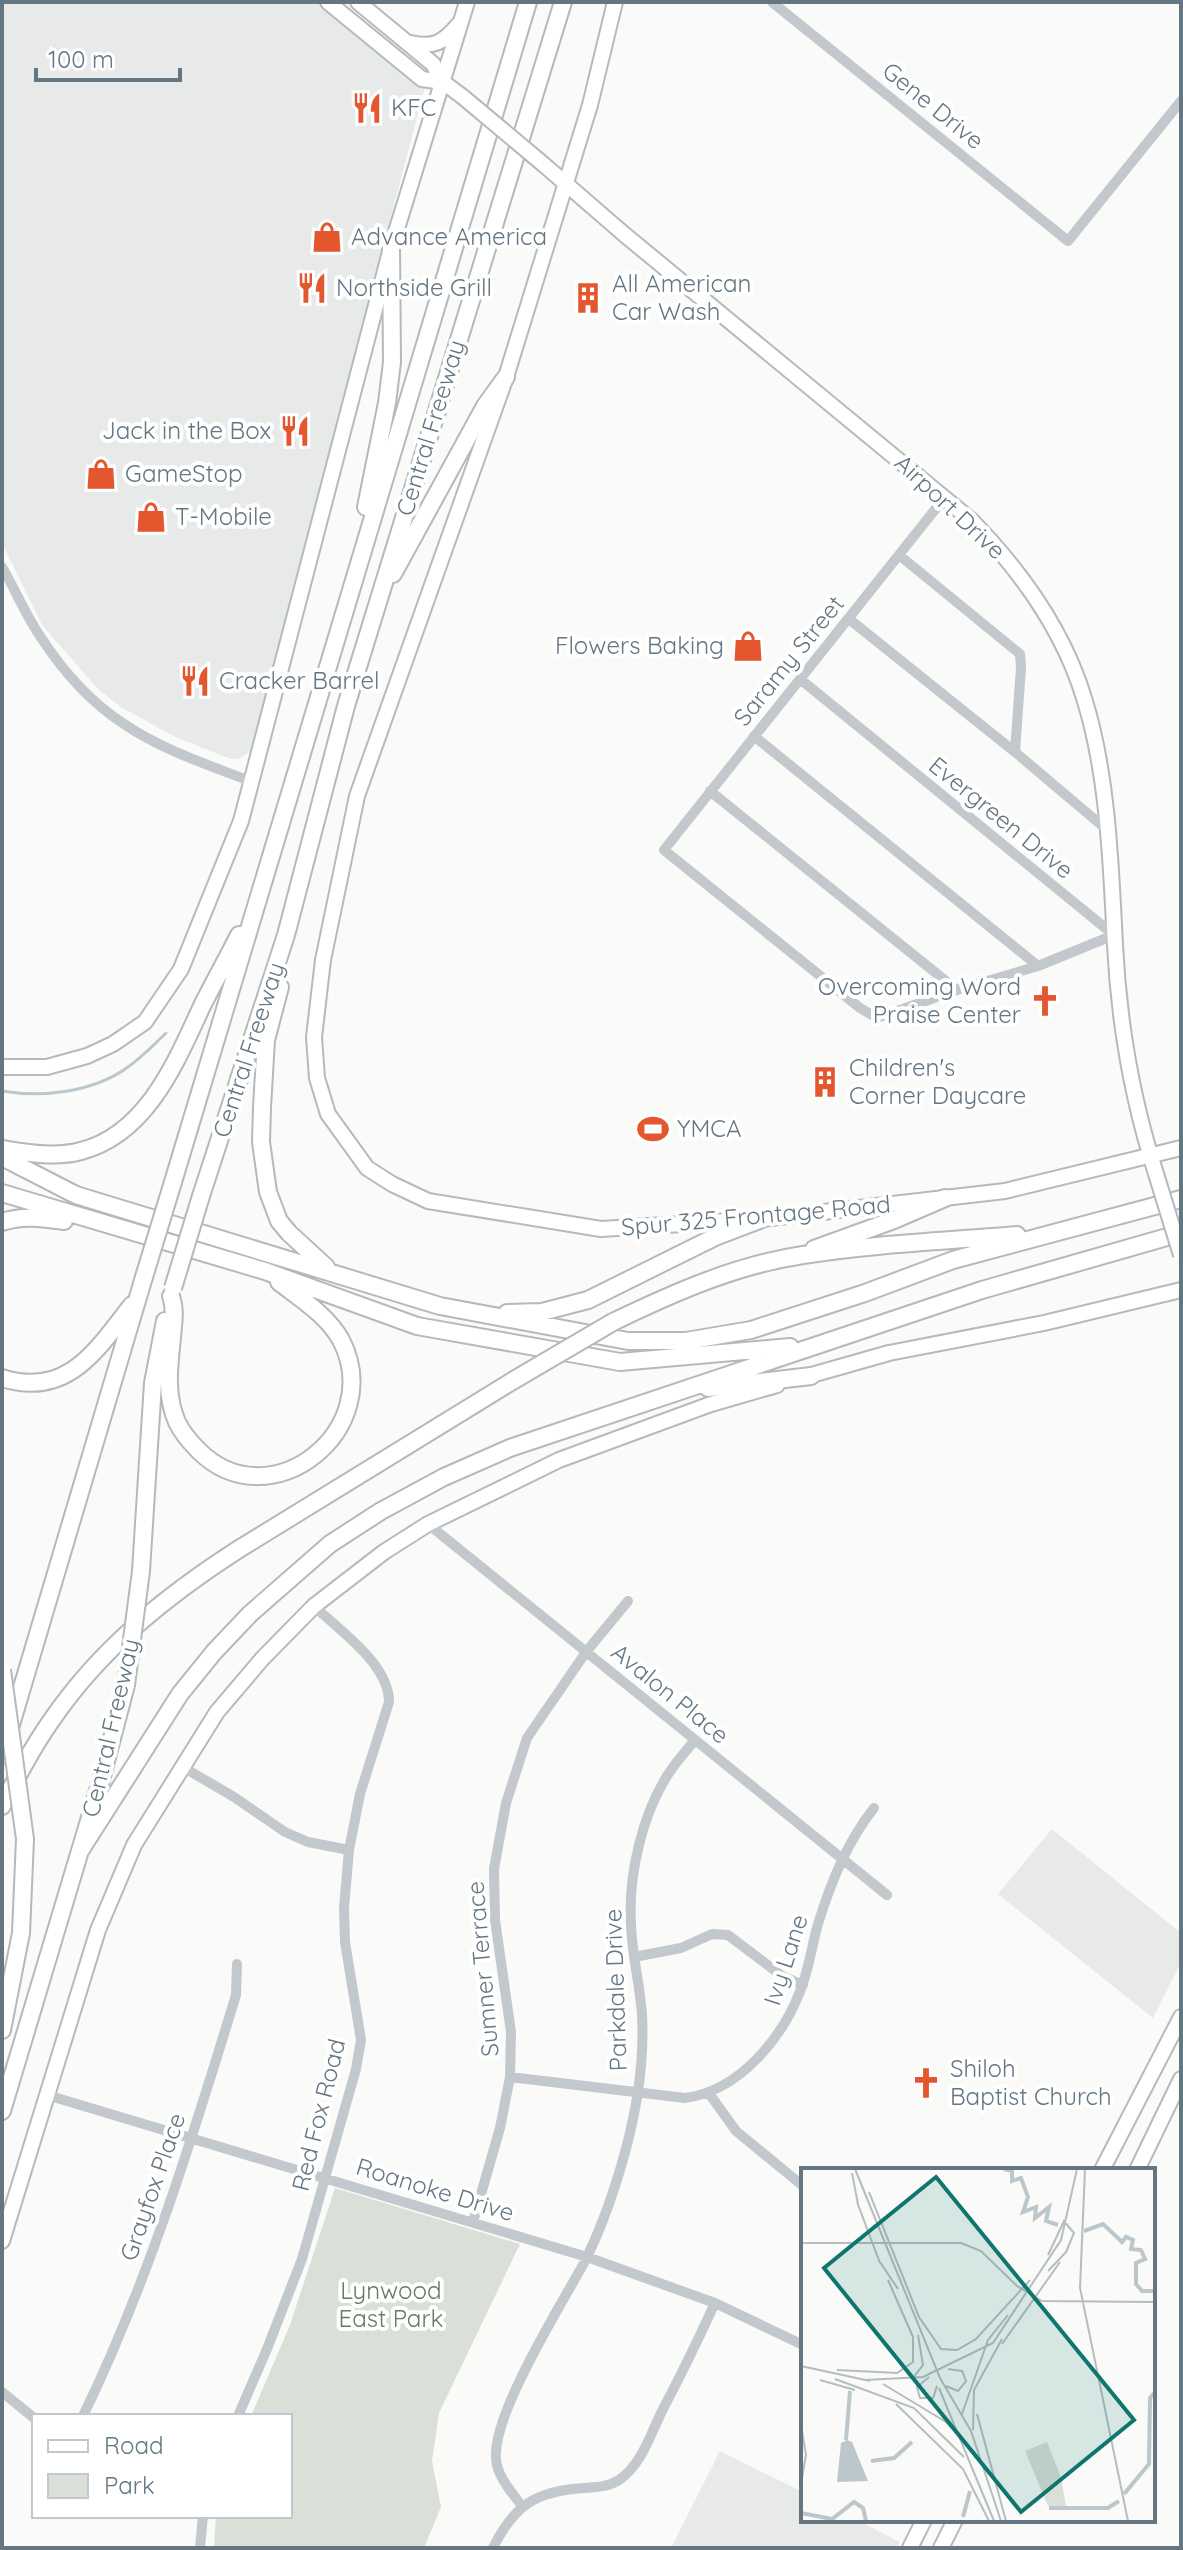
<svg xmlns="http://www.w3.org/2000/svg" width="1183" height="2550" viewBox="0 0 1183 2550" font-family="Quicksand,sans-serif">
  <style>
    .built { fill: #e8e9e9 }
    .green { fill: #dadfd7 }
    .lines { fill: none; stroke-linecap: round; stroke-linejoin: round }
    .stream { stroke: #bbc7cb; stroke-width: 3 }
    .major-casing { stroke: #b5babe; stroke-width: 18 }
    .highway-casing { stroke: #b4b9bd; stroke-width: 20 }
    .minor { stroke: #c3c8cc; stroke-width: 10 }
    .major { stroke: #fff; stroke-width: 14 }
    .highway { stroke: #fff; stroke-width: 16 }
    .major-bridge-casing { stroke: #b5babe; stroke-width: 18; stroke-linecap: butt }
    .highway-bridge-casing { stroke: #b4b9bd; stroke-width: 20; stroke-linecap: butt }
    .major-bridge { stroke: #fff; stroke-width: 14 }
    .highway-bridge { stroke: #fff; stroke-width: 16 }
    .labels { text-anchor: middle; stroke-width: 8; stroke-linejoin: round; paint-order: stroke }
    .street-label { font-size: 24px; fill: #657683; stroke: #fff }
    .poi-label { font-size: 24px; fill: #657683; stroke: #fff; text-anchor: start }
    .park-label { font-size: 24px; fill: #687a64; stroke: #fff }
    .inset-river { fill: none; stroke: #bbc7cb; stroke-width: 4 }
    .inset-road { fill: none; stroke: #b5bdc2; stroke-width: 2 }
    .view { fill: #0f766e; fill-opacity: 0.15; stroke: #0f766e; stroke-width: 4 }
    .inset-edge { fill: none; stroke: #657683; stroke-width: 4 }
  </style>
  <rect width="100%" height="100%" fill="#fafaf8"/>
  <!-- built -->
  <path class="built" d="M 2,2 L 319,2 L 425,87 L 251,751 L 238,759 L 231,759 L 175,737 L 121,707 L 98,689 L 42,625 L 2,543 Z
    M 1052,1829 L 1181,1933 L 1181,1962 L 1153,2018 L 998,1894 Z
    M 720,2451 L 803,2492 L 803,2520 L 857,2520 L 900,2542 L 896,2548 L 671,2548 Z"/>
  <!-- green -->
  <path class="green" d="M 335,2188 L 520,2244 L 439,2413 L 432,2461 L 441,2507 L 424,2548 L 214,2548 L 216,2516 L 290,2516 L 290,2416 L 251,2416 L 290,2325 Z"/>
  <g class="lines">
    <!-- stream -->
    <path class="stream" d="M 2,1091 C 43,1098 94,1092 128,1067 C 142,1057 154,1045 166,1033"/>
    <defs>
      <path id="major" d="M 328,2 L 422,79 L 443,82
        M 358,2 L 433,64 L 443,82 L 463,97
        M 615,2 L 590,105 L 506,377 L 357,796 L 323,960 L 314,1037 L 317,1078 L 328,1114 L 367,1168 L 392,1184 L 428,1201 L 601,1229 L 762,1219 L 1005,1191 L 1181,1148
        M 411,43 C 433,48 443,43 458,25
        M 543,164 L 625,235 L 971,520 C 1021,571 1063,629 1084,698 C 1108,774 1111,865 1115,945 C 1119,1026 1132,1100 1157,1177
        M 2,1067 L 47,1067 L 87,1056 L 113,1044 L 145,1022 L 181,969 L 241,821 L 391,248 L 467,2
        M 801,1378 L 889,1353 L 1044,1323 L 1181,1290
        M 1102,2170 L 1181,2017
        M 1137,2170 L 1181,2079
        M 2,2241 L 98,1930 L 134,1845 L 217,1712 L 262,1659 L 314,1606 L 384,1552 L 428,1524 L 559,1460 L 711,1404 L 777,1385
        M 910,2548 L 924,2520
        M 941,2548 L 955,2520"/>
      <path id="highway" d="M 366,507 L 387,403 L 392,362 L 391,248
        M 393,574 L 485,406 L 506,377
        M 280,987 L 266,1040 L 262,1107 L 261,1142 L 268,1192 L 279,1221 L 289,1233 L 326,1267
        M 2,1149 C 28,1153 55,1158 81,1151 C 147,1134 176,1062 202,1006 C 214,982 227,959 239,935
        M 2,1157 L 76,1195 L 440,1306 L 628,1341 L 686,1341 L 751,1330 L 865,1293 L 953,1260 L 1181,1199
        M 173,1182 L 528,2
        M 2,1193 L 265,1271 L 417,1326 L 620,1362 L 790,1347
        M 201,1196 L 286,935 L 346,706 L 563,2
        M 2,1222 C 23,1215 42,1218 64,1221
        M 814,1249 L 894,1220 L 945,1198
        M 171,1296 C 176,1311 173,1322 172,1338 C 169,1366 165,1395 177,1422 C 182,1433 191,1443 199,1451 C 271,1522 387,1429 341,1340 C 327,1315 301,1299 279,1282
        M 507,1313 L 542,1312 L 588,1300 L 715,1237 L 762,1219
        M 613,1322 C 673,1293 736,1265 803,1255 C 873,1244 946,1241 1017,1235
        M 2,1378 C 68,1399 97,1349 132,1305
        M 708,1388 L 811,1376
        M 141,1571 L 153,1383 L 165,1321
        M 2,1755 L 144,1277
        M 2,1806 C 17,1777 32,1748 51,1721 C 100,1649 166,1596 239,1549 L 514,1380
        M 80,1851 L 180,1694 L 214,1652 L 250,1614 L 330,1544 L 381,1511 L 444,1477 L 510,1448 L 982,1290 L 1181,1233
        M 2,2030 L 21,1933 L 25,1839
        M 2,2111 L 100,1784 L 126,1685"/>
    </defs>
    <!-- major casing -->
    <use href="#major" class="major-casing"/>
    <!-- highway casing -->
    <use href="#highway" class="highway-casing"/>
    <!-- minor -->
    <path class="minor" d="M 772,2 L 1068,241 L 1181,101
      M 945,497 L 664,850 L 860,1008 L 877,1018 L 957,990
      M 899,555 L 1020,654 L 1021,667 L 1015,752 L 1106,829
      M 2,567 C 15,589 25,614 40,636 C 62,670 90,702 124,724 C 162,750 209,765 252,782
      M 849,619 L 1015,752
      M 754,736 L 1038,966
      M 710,791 L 957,990 L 1038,966 L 1114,935 L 800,679
      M 428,1524 L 887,1895
      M 181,1766 L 234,1797 L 285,1832 L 308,1842 L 349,1850
      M 634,1957 L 681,1948 L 712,1934 L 728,1935 L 782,1976 L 803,1985
      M 510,2077 L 685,2098 C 740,2091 783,2037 801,1989 C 809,1968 812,1945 818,1924 C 831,1882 847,1842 874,1808
      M 708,2092 L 736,2131 L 803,2186
      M 47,2095 L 587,2257 L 715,2303 L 803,2345
      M 473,2222 L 500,2128 L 510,2077 L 511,2032 L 495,1920 L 494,1869 L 506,1803 L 527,1738 L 586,1652 L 628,1601
      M 2,2392 L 34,2418
      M 83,2416 C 149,2280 192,2139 236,1995 L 237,1964
      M 238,2416 L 267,2349 L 302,2259 L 356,2069 L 361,2040 L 345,1942 L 344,1908 L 349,1850 L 360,1794 L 389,1702 C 389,1664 340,1631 314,1606
      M 522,2506 C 512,2493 497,2476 496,2459 C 492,2414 562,2304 585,2261 C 599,2233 611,2200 620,2170 C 635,2120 645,2068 642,2015 C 640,1985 632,1955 631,1924 C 628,1876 642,1814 669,1773 C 676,1762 686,1751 695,1740
      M 200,2548 L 203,2516
      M 493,2548 C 514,2505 536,2491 584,2488 C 596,2487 608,2487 619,2480 C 641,2465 650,2436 661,2413 C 680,2377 698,2340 715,2303"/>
    <!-- major -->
    <use href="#major" class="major"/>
    <!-- highway -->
    <use href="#highway" class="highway"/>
    <defs>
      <path id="major-bridge" d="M 463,97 L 543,164
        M 1157,1177 L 1181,1255"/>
      <path id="highway-bridge" d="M 144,1277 L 173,1182
        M 173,1288 L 201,1196
        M 514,1380 L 613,1322
        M 2,1670 L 25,1839
        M 126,1685 L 141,1571"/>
    </defs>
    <!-- major-bridge casing -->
    <use href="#major-bridge" class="major-bridge-casing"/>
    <!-- highway-bridge casing -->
    <use href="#highway-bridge" class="highway-bridge-casing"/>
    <!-- major-bridge -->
    <use href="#major-bridge" class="major-bridge"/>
    <!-- highway-bridge -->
    <use href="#highway-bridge" class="highway-bridge"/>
  </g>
  <!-- icons -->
  <defs>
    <symbol id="restaurant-bare" viewBox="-9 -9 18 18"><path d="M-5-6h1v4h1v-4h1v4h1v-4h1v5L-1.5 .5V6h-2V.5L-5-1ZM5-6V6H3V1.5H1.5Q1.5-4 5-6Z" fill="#e4572e" stroke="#fff" stroke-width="2.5" paint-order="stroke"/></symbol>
    <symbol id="shop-bare" viewBox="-9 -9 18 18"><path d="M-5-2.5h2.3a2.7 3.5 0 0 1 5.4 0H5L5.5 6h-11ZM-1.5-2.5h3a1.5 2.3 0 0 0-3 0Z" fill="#e4572e" stroke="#fff" stroke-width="2.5" paint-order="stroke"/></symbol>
    <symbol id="building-bare" viewBox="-9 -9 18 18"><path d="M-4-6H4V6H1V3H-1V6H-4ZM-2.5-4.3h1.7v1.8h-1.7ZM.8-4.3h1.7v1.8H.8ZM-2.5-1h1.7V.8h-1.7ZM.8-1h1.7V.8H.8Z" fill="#e4572e" stroke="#fff" stroke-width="2.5" paint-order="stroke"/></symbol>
    <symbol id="church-bare" viewBox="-9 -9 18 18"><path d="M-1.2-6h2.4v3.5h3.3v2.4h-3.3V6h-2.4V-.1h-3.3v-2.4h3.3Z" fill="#e4572e" stroke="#fff" stroke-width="2.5" paint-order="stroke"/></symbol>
    <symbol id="stadium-bare" viewBox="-9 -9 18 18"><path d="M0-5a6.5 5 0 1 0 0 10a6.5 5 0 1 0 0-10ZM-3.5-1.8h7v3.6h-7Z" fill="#e4572e" stroke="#fff" stroke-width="2.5" paint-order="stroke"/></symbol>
  </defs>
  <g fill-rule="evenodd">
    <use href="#restaurant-bare" x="345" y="86" width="44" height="44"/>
    <use href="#shop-bare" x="305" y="215" width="44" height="44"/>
    <use href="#restaurant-bare" x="290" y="266" width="44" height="44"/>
    <use href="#building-bare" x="566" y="276" width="44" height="44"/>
    <use href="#restaurant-bare" x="273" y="409" width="44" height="44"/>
    <use href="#shop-bare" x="79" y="452" width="44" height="44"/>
    <use href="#shop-bare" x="129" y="495" width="44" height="44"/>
    <use href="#shop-bare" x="726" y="624" width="44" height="44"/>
    <use href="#restaurant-bare" x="173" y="659" width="44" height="44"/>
    <use href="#church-bare" x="1023" y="979" width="44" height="44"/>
    <use href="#building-bare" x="803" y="1060" width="44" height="44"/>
    <use href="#stadium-bare" x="631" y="1107" width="44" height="44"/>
    <use href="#church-bare" x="904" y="2061" width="44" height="44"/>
  </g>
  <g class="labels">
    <!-- street labels -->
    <g class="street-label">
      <text transform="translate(933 106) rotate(39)" y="8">Gene Drive</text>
      <text transform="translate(431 428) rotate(-73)" y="8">Central Freeway</text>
      <text transform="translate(950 507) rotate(43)" y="8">Airport Drive</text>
      <text transform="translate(789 661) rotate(-51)" y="8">Saramy Street</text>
      <text transform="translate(1001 818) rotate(39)" y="8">Evergreen Drive</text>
      <text transform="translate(249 1050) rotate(-72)" y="8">Central Freeway</text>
      <text transform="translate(756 1216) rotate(-5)" y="8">Spur 325 Frontage Road</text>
      <text transform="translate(670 1694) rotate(39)" y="8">Avalon Place</text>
      <text transform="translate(111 1728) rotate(-77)" y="8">Central Freeway</text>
      <text transform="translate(786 1960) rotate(-72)" y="8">Ivy Lane</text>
      <text transform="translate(483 1969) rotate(-95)" y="8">Sumner Terrace</text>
      <text transform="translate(616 1990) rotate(-92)" y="8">Parkdale Drive</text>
      <text transform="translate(319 2115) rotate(-76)" y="8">Red Fox Road</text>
      <text transform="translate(153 2187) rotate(-71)" y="8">Grayfox Place</text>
      <text transform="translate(435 2190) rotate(17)" y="8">Roanoke Drive</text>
    </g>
    <!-- poi labels -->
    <g class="poi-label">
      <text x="391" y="116">KFC</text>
      <text x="351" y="245">Advance America</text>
      <text x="612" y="292">All American<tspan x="612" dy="28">Car Wash</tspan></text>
      <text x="336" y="296">Northside Grill</text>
      <text x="271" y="439" text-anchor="end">Jack in the Box</text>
      <text x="125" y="482">GameStop</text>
      <text x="175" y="525">T-Mobile</text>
      <text x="724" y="654" text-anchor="end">Flowers Baking</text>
      <text x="219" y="689">Cracker Barrel</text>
      <text x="1021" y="995" text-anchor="end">Overcoming Word<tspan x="1021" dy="28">Praise Center</tspan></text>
      <text x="849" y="1076">Children's<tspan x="849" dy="28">Corner Daycare</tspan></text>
      <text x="677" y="1137">YMCA</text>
      <text x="950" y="2077">Shiloh<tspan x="950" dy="28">Baptist Church</tspan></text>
    </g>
    <!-- park labels -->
    <g class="park-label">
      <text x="391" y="2299">Lynwood<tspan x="391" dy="28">East Park</tspan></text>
    </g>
  </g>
  <!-- overview -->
  <g transform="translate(801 2168)">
    <rect width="354" height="354" fill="#fafaf8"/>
    <path d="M 246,274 L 260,309 L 265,338 L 247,338 L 224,283 Z" fill="#dadfd7"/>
    <path d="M 46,272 L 51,274 L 67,313 L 36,314 L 40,275 Z" fill="#bbc7cb"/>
    <path class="inset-river" d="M 203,1 L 211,3 L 211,13 L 220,10 L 227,29 L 222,44 L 235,39 L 234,50 L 248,39 L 245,53 L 257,57M 283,63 L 302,56 L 321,74 L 325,69 L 332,72 L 330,81 L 340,82 L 344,91 L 335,95 L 335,116 L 341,123 L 354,123M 45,272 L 49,223M 70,293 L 93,290 L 111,274M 323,326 L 348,296 L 349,230 L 354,224M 248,340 L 307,340 L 318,333M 0,345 L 31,351 L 53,334 L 62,340 L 65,353M 162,349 L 169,323"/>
    <path class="inset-road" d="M 54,1 L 139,210 L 170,263 L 200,353M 284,1 L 279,120 L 327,353M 51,5 L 57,36M 68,24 L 118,149 L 140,181 L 156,182 L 175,171 L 229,112M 56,34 L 79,95M 0,75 L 160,75 L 180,83 L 216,118 L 241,133 L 354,134M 247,87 L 263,53 L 273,65 L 265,84M 79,94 L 97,121M 247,103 L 266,83M 201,176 L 259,94M 0,198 L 69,213M 36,202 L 96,205 L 112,194 L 112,169 L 87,112M 128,209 L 116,219 L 119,230 L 132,230 L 136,218M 112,210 L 122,197 L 117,167M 34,211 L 113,240 L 163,289M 19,212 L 54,222M 64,212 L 122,209 L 192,175 L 260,72 L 276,1M 82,216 L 145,254 L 175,286M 145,218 L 157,223 L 165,213 L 161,203 L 147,201M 138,220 L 193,353M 95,236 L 162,301 L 188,353M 161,246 L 187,172 L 207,147M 176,246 L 205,353M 0,257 L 5,287 L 0,316M 172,262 L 173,222 L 201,171"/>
    <path class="view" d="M 135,9 L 333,252 L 220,344 L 23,100 Z"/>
    <rect width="354" height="354" class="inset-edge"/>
  </g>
  <!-- border -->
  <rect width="1183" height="2550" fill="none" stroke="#657683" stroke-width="8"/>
  <!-- legend -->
  <rect x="32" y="2414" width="260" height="104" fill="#ffffff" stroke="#c1c8cd" stroke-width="2"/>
  <rect x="48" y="2440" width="40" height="12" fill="#ffffff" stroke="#c1c8cd" stroke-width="2"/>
  <text x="104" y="2454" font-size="24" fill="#657683">Road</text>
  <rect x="48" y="2474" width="40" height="24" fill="#dadfd7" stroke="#c1c8cd" stroke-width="2"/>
  <text x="104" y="2494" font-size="24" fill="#657683">Park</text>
  <!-- scale -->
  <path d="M36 68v12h144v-12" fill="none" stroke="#657683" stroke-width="4"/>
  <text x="48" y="68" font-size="24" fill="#657683" stroke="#ffffff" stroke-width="6" paint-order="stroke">100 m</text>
</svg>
